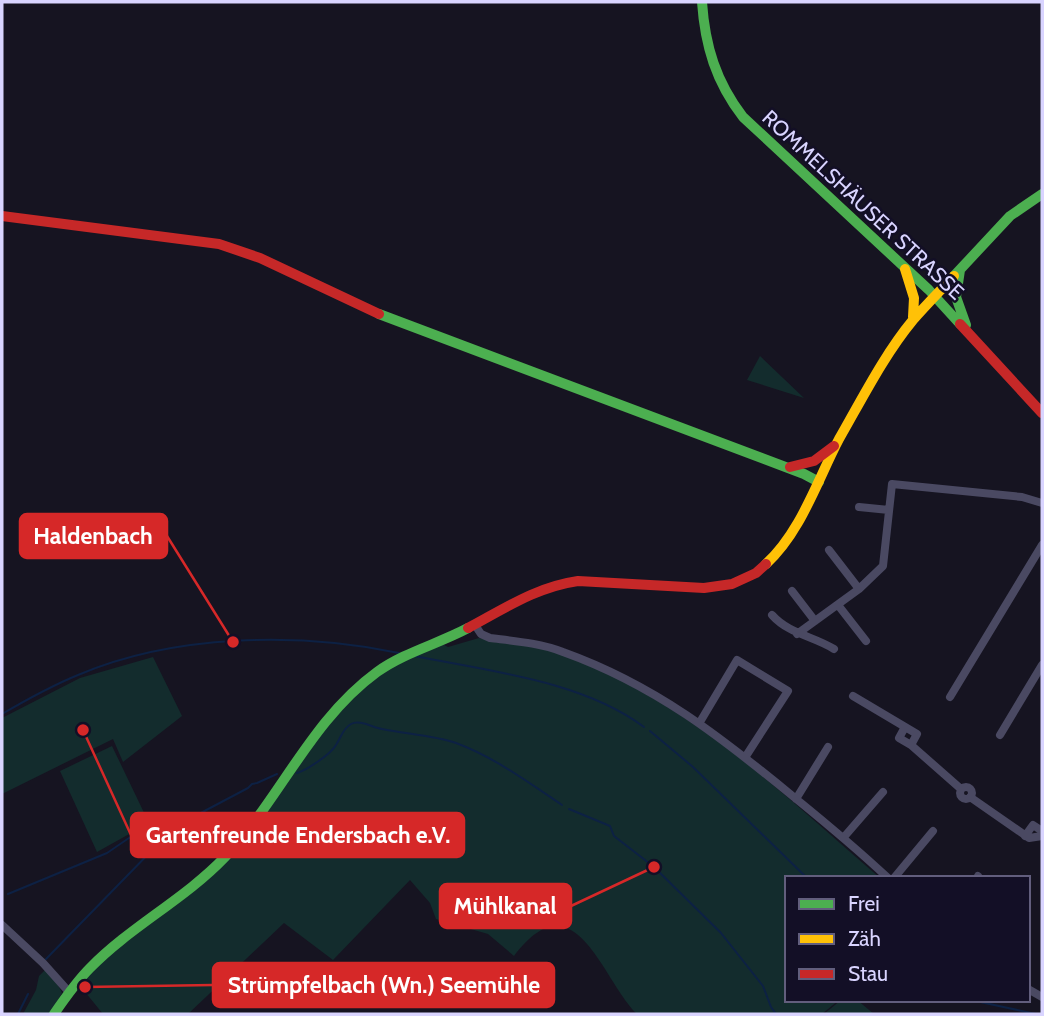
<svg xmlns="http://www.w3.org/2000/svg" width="1044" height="1016" viewBox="0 0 1044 1016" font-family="Cabin,sans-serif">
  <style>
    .green { fill: #132c2d }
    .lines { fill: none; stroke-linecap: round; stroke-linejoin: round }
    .stream { stroke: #0d2144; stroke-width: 2 }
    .street { stroke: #4a4962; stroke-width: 8 }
    .fast { stroke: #4caf50; stroke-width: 10 }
    .slow { stroke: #ffc107; stroke-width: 10 }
    .jam { stroke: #c62828; stroke-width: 10 }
    .labels { text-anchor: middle; stroke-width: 5; stroke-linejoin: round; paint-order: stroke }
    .street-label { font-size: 21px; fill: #d9d4ff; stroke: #130f26 }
    .leader { fill: none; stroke: #d62828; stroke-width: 2.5 }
    .callout-dot { fill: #d62828; stroke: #130f26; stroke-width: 2.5 }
    .callout { fill: #d62828; stroke: #d62828; stroke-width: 2.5 }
    .callout-label { font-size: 23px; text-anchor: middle; font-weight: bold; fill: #fff }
  </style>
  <rect width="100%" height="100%" fill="#161421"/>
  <!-- green -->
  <path class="green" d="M 760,356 L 804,398 L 747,380 Z
    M 479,638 C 507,642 537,645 563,655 C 687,700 782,793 880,878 L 787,878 L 787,1000 L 839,1000 L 822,1014 L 637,1014 C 602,980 575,875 514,956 L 488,934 L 436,919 L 430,903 L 410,880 L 333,960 L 284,923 L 188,1014 L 103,1014 L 81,987 L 97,964 L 227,859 L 329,720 L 379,673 L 440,643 L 448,647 Z
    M 153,657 L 182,716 L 123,762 L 113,739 L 2,794 L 2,718 L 80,678 Z
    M 112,746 L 149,823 L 97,852 L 60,771 Z
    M 45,970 L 54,977 L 62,993 L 50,1014 L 23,1014 L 36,990 L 39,976 Z
    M 841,1000 L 857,1000 L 874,1014 L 824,1014 Z"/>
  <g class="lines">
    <!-- stream -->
    <path class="stream" d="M 415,656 C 489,671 583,681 644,727
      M 2,714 C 26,700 51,686 78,675 C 174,634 298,632 399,653
      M 650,731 L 693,767 L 807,878
      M 297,773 C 307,770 331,754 336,745 C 341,738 342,729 351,724 C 360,719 373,728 382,729 C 406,734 433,735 456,743 C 494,757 528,782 562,805
      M 569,809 L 610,826 L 614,836 L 654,867 L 721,933 L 763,986 L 771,1007 L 776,1014
      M 157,828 L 178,825 L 248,788 L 252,784 L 257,783 L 277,774
      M 163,838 L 178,825
      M 8,894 L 107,853 L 129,838 L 149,830
      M 46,959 L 160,842
      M 971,1000 L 1036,1014
      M 18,1014 L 28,994"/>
    <!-- street -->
    <path class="street" d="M 859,507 L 889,510
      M 829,550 L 859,589
      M 792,591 L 815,621
      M 838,605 L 866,641
      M 772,615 C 789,634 813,636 834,649
      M 475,625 L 481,634 L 490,638 C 514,641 540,643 563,652 C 655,685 721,737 795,798 C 827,824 858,850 888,878
      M 797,634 L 859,589 L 883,566 L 892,484 L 1022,497 L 1042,503
      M 853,696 L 917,734 L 911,745
      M 950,697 L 1042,545
      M 700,722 L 737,660 L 788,691 L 746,756
      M 905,727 L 899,738 L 911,745 L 961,789
      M 1000,735 L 1042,665
      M960 793a6 6 0 1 1 12 0a6 6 0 1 1-12 0Z
      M 970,797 L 1029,838 L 1042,836
      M 796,799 L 828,747
      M 1025,836 L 1033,825 L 1042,831
      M 844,837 L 883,792
      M 894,878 L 933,831
      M 977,878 L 978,876
      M 2,925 L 43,963 L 69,992
      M 1028,989 L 1042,997"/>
    <!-- fast -->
    <path class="fast" d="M 702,2 C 705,46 716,82 743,117 L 929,290 L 960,324
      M 960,270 L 956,297 L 966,325
      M 954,276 L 1010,216 L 1042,194
      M 379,314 L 804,474 L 819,482
      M 54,1014 C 65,998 76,982 90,968 C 131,926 185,899 225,857 C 280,799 311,720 377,672 C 405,652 438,644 468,628"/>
    <!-- slow -->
    <path class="slow" d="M 905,269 L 914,298 L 913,317
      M 766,564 C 801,532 817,481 839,439 C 862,399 884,355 913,320 C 926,305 940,291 954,276"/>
    <!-- jam -->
    <path class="jam" d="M 2,216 L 219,244 L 260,258 L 379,314
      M 960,324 L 1042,413
      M 790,467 L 814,461 L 834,446
      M 468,628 C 504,609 536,587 578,581 L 704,588 L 732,584 L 756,573 L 766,564"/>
  </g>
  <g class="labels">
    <!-- street labels -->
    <g class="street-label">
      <text transform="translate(863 205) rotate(43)" y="7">ROMMELSHÄUSER STRASSE</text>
    </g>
  </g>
  <!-- callouts -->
  <path class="leader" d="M233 642L167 536M83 730L131 835M654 867L571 906M85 987L213 985"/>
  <g class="callout-dot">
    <circle cx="233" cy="642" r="7"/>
    <circle cx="83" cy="730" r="7"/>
    <circle cx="654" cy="867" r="7"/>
    <circle cx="85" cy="987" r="7"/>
  </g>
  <g class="callout">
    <rect x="20" y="514" width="147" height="44" rx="7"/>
    <rect x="131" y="813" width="333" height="44" rx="7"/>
    <rect x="440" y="884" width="131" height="44" rx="7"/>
    <rect x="213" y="963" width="341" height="44" rx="7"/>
  </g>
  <g class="callout-label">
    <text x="93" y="544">Haldenbach</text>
    <text x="298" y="843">Gartenfreunde Endersbach e.V.</text>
    <text x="505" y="914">Mühlkanal</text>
    <text x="384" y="993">Strümpfelbach (Wn.) Seemühle</text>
  </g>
  <!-- border -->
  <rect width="1044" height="1016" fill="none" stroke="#d9d4ff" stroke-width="7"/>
  <!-- legend -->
  <rect x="785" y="876" width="245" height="126" fill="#130f26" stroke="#625e7d" stroke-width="2"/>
  <rect x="799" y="899" width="35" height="10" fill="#4caf50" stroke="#625e7d" stroke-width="2"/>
  <text x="848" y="911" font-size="21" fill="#d9d4ff">Frei</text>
  <rect x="799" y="934" width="35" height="10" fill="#ffc107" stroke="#625e7d" stroke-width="2"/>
  <text x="848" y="946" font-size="21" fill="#d9d4ff">Zäh</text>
  <rect x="799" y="969" width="35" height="10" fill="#c62828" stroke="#625e7d" stroke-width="2"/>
  <text x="848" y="981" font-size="21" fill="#d9d4ff">Stau</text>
</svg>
